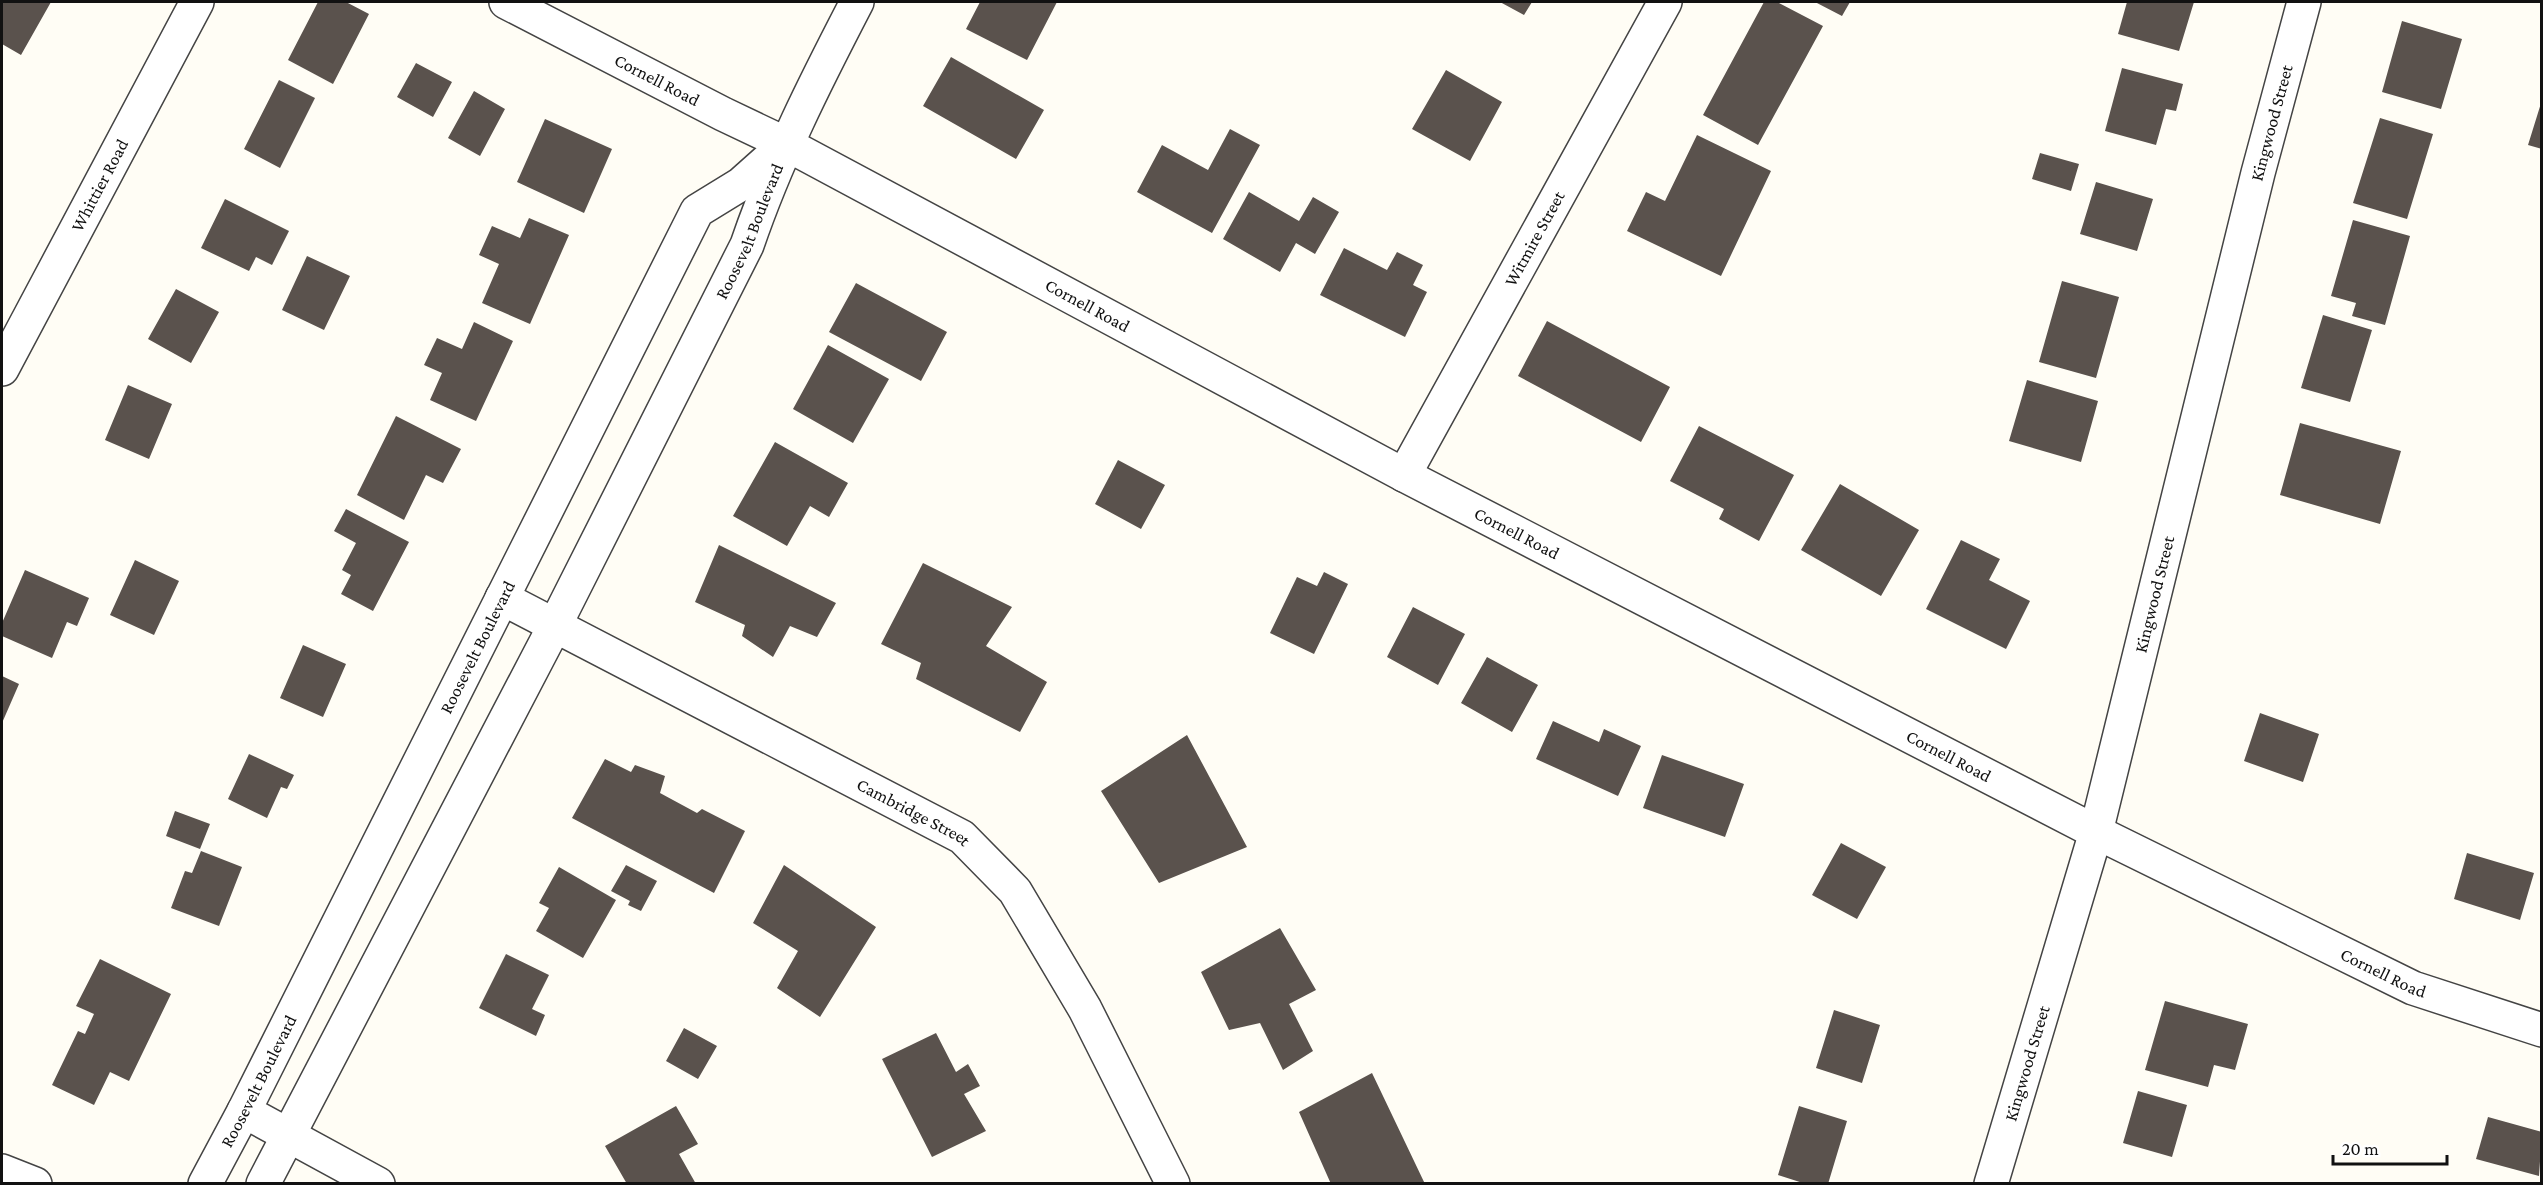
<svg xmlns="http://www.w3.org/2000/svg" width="2543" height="1185" viewBox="0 0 2543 1185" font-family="'Crimson Pro',serif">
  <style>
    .building { fill: #5a524d }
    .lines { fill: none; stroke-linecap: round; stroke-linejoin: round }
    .minor-casing { stroke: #444; stroke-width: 36 }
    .tertiary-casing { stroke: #444; stroke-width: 36 }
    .minor { stroke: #fff; stroke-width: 33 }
    .tertiary { stroke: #fff; stroke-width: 33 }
    .labels { text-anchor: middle; stroke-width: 6; stroke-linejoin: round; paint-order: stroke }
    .street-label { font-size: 18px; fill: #111; stroke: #fff }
  </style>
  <rect width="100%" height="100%" fill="#fffdf5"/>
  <!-- building -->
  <path class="building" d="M 2,2 L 51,2 L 21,55 L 2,44 Z
    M 318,2 L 346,2 L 369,14 L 333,84 L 288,60 Z
    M 980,2 L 1057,2 L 1027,60 L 966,29 Z
    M 1500,2 L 1532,2 L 1524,15 Z
    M 1764,2 L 1777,2 L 1823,26 L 1758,145 L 1703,115 Z
    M 1815,2 L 1850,2 L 1842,16 Z
    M 2127,2 L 2194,2 L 2179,51 L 2118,34 Z
    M 2402,21 L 2462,39 L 2441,109 L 2382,92 Z
    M 951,57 L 1044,110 L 1016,159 L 923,106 Z
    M 416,63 L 452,82 L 433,117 L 397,97 Z
    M 2122,68 L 2183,84 L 2176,111 L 2166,109 L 2156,145 L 2105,131 Z
    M 1446,70 L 1502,102 L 1470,161 L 1412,129 Z
    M 279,80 L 315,98 L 280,168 L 244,149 Z
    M 474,91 L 505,109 L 480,156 L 448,138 Z
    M 2542,100 L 2542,149 L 2528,145 Z
    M 2380,118 L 2433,134 L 2407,219 L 2353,203 Z
    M 545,119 L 612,149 L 584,213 L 517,182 Z
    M 1230,129 L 1260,145 L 1212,233 L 1137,192 L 1162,145 L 1208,170 Z
    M 1697,135 L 1771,171 L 1721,276 L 1627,231 L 1646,192 L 1665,201 Z
    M 2040,153 L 2079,164 L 2071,191 L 2032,179 Z
    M 2096,182 L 2153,199 L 2137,251 L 2080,234 Z
    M 1249,192 L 1299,221 L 1313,197 L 1339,212 L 1315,254 L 1296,243 L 1280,272 L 1223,239 Z
    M 225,199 L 289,231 L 272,265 L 256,257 L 249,271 L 201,248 Z
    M 529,218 L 569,235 L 530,324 L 482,303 L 499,264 L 479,255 L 492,226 L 520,238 Z
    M 2353,220 L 2410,236 L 2385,325 L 2352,316 L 2356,303 L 2331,296 Z
    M 1344,248 L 1387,270 L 1397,252 L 1423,265 L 1413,285 L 1427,292 L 1405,337 L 1320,295 Z
    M 307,256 L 350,276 L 324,330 L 282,310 Z
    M 2062,281 L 2119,297 L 2096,378 L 2039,362 Z
    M 856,283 L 947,332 L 921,381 L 829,332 Z
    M 176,289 L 219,312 L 191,363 L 148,339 Z
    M 2323,315 L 2372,330 L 2350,402 L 2301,388 Z
    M 1547,321 L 1670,387 L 1641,442 L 1518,376 Z
    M 474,322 L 513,341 L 476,421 L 430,400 L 442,373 L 424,365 L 437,338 L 462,349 Z
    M 828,345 L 889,379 L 853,443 L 793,409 Z
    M 2027,380 L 2098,401 L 2081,462 L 2009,441 Z
    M 128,385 L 172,404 L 149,459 L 105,440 Z
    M 396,416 L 461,449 L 443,483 L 426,475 L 404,520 L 357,495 Z
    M 2300,423 L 2401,451 L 2380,524 L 2280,495 Z
    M 1699,426 L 1794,475 L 1759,541 L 1719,519 L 1724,509 L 1670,481 Z
    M 775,442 L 848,483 L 829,517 L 810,506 L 787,546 L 733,516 Z
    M 1118,460 L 1165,485 L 1141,529 L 1095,504 Z
    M 1840,484 L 1919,530 L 1881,596 L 1801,550 Z
    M 346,509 L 409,542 L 373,611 L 341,594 L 351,575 L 342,570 L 356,543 L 334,531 Z
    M 1961,540 L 2000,559 L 1989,580 L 2030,601 L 2006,649 L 1926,609 Z
    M 719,545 L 836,603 L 817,637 L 790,626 L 773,657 L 742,636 L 745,625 L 695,602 Z
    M 135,560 L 179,581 L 154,635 L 110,615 Z
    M 923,563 L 1012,607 L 986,646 L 1047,682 L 1020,732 L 916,679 L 921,663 L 881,644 Z
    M 25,570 L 89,598 L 77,626 L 67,622 L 52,658 L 2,636 L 2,623 Z
    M 1324,572 L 1348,584 L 1314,654 L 1270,633 L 1297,577 L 1317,586 Z
    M 1413,607 L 1465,634 L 1438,685 L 1387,657 Z
    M 303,645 L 346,664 L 323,717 L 280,698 Z
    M 1487,657 L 1538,685 L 1512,732 L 1461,703 Z
    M 2,676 L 19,684 L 2,723 Z
    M 2260,713 L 2319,734 L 2303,782 L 2244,761 Z
    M 1553,721 L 1599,742 L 1604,729 L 1641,746 L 1618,796 L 1536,759 Z
    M 1187,735 L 1247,847 L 1159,883 L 1101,791 Z
    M 249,754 L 294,775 L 287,789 L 281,787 L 267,818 L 228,799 Z
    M 1662,755 L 1744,784 L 1725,837 L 1643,808 Z
    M 605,759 L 631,772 L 635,765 L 665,776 L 660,793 L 697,813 L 702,809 L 745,831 L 714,893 L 572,818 Z
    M 175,811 L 210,824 L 200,849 L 166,836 Z
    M 1841,843 L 1886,867 L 1857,919 L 1812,895 Z
    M 201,851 L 242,867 L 219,926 L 171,908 L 185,871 L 192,873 Z
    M 2467,853 L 2534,873 L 2520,920 L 2454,899 Z
    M 626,865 L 657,881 L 641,911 L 628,905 L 630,901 L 611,891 Z
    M 784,865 L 876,927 L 820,1017 L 777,988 L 798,951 L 753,923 Z
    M 559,867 L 616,900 L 583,958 L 536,931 L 549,908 L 539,903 Z
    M 1280,928 L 1316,990 L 1289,1004 L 1313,1051 L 1283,1070 L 1260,1023 L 1229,1030 L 1201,972 Z
    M 506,954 L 549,975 L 532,1009 L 545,1015 L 536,1036 L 479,1008 Z
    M 100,959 L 171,994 L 129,1081 L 110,1072 L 94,1105 L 52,1085 L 78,1031 L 85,1034 L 94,1014 L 76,1006 Z
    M 2165,1001 L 2248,1024 L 2235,1070 L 2214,1065 L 2208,1087 L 2145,1070 Z
    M 1834,1010 L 1880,1025 L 1862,1083 L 1816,1068 Z
    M 684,1028 L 717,1046 L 698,1079 L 666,1061 Z
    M 936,1033 L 956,1072 L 968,1064 L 980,1086 L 964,1094 L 986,1131 L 932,1157 L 882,1059 Z
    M 1372,1073 L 1425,1184 L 1331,1184 L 1299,1112 Z
    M 2138,1091 L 2187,1105 L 2172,1157 L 2123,1143 Z
    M 676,1106 L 698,1144 L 679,1154 L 696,1184 L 627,1184 L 605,1146 Z
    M 1799,1106 L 1847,1121 L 1828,1184 L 1806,1184 L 1778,1175 Z
    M 2488,1117 L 2542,1132 L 2539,1176 L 2476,1159 Z"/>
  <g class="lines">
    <defs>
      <g id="minor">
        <path id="s1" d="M 2,369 L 197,2"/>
        <path id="s2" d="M 1404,475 L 1665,2"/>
        <path id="s3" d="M 502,598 L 962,837 L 1015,891 L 1085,1009 L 1173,1184"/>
        <path d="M 244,1111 L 378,1184"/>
        <path d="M 2,1171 L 35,1184"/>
        <path id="s4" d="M 205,1184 L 244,1111 L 697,211 L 741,184 L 778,151"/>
        <path id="s5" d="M 263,1184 L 554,627 L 747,245 C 776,160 816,81 857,2"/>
        <path id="s6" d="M 1991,1184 L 2096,832 L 2258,173 L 2304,2"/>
      </g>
      <g id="tertiary">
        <path id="s7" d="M 506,2 L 723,114 L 786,144 L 1404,475 L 2096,832 L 2413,988 L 2542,1030"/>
      </g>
    </defs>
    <!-- minor casing -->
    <use href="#minor" class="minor-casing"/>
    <!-- tertiary casing -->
    <use href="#tertiary" class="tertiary-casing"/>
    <!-- minor -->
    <use href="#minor" class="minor"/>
    <!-- tertiary -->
    <use href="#tertiary" class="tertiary"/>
  </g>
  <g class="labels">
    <!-- street labels -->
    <g class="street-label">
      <text dy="6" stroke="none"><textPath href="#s7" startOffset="170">Cornell Road</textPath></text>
      <text dy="6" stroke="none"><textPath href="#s6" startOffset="1098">Kingwood Street</textPath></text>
      <text dy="6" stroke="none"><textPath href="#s1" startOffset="208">Whittier Road</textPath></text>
      <text dy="6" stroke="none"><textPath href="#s5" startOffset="1070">Roosevelt Boulevard</textPath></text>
      <text dy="6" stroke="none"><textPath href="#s2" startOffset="270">Witmire Street</textPath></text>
      <text dy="6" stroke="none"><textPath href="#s7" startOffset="656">Cornell Road</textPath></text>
      <text dy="6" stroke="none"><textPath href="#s7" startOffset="1142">Cornell Road</textPath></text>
      <text dy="6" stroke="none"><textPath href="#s6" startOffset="612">Kingwood Street</textPath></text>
      <text dy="6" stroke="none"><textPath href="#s4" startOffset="602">Roosevelt Boulevard</textPath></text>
      <text dy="6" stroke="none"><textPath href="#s7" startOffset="1628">Cornell Road</textPath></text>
      <text dy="6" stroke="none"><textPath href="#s3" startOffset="464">Cambridge Street</textPath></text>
      <text dy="6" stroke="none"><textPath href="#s7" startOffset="2114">Cornell Road</textPath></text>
      <text dy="6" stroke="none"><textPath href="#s6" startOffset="126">Kingwood Street</textPath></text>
      <text dy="6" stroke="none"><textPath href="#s4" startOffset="116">Roosevelt Boulevard</textPath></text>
    </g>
  </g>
  <!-- border -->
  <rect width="2543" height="1185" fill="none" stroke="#111111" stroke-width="6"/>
  <!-- scale -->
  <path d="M2333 1155v9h114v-9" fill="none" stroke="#111111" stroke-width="3"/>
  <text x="2342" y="1155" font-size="18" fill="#111111" stroke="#ffffff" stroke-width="4.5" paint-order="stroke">20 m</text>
</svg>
